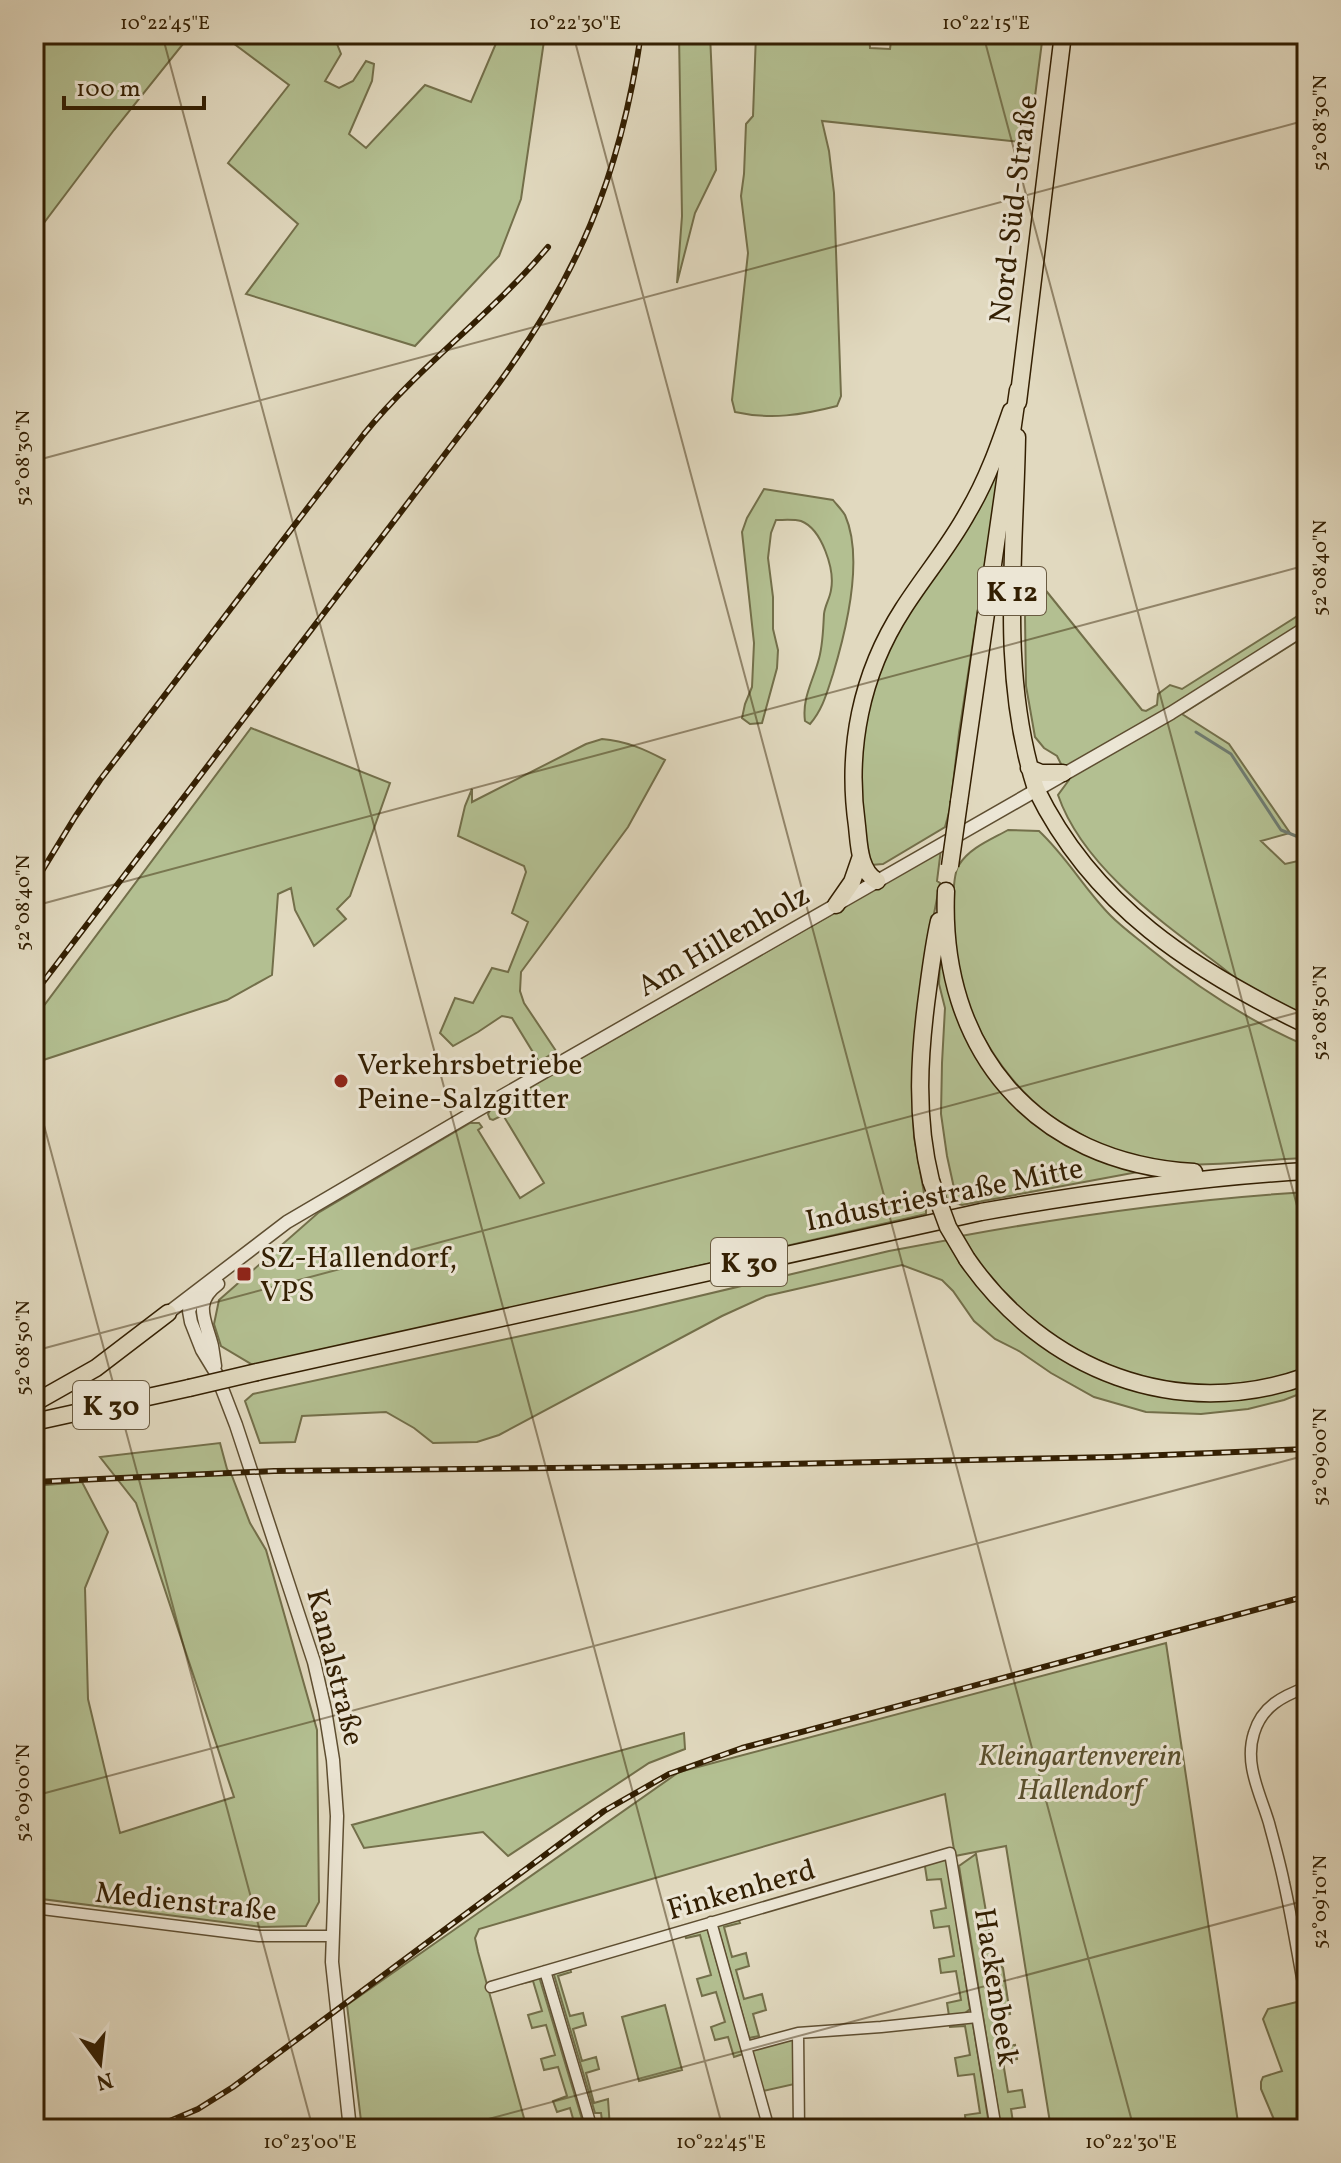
<svg xmlns="http://www.w3.org/2000/svg" width="1341" height="2163" viewBox="0 0 1341 2163" font-family="Vollkorn,serif">
  <style>
    .green { fill: #b3bf91; stroke: #736f4a; stroke-width: 2 }
    .lines { fill: none; stroke-linecap: round; stroke-linejoin: round }
    .stream { stroke: #6f7b70; stroke-width: 3 }
    .minor-casing { stroke: #5e4e31; stroke-width: 13 }
    .tertiary-casing { stroke: #5e4e31; stroke-width: 15 }
    .primary-casing { stroke: #331f02; stroke-width: 19 }
    .trunk-casing { stroke: #331f02; stroke-width: 19 }
    .minor { stroke: #ece6d5; stroke-width: 10 }
    .tertiary { stroke: #ece6d5; stroke-width: 12 }
    .primary { stroke: #e1d9bf; stroke-width: 16 }
    .trunk { stroke: #e1d9bf; stroke-width: 16 }
    .rail-casing { stroke: #331f02; stroke-width: 6 }
    .rail { stroke: #ece6d5; stroke-width: 3; stroke-dasharray: 9; stroke-linecap: butt }
    .trunk-bridge-casing { stroke: #331f02; stroke-width: 19; stroke-linecap: butt }
    .trunk-bridge { stroke: #e1d9bf; stroke-width: 16 }
    .ticks { fill: none; stroke: #331f02; stroke-width: 2; stroke-opacity: 0.45 }
    .poi-dot { fill: #8f2418; stroke: #ece6d5; stroke-width: 3 }
    .labels { text-anchor: middle; stroke-width: 6; stroke-linejoin: round; paint-order: stroke }
    .shield { fill: #ece6d5; stroke: #6a5b41; stroke-width: 2 }
    .shield-label { font-size: 28px; font-weight: bold; fill: #331f02 }
    .street-label { font-size: 30px; fill: #331f02; stroke: #ece6d5 }
    .poi-label { font-size: 30px; fill: #331f02; stroke: #ece6d5; text-anchor: start }
    .park-label { font-size: 30px; font-style: italic; fill: #594f2d; stroke: #ece6d5 }
    .neatline { fill: none; stroke: #331f02; stroke-width: 3 }
    .ticks-label { font-size: 20px; text-anchor: middle; fill: #331f02 }
  </style>
  <rect width="100%" height="100%" fill="#e1d9bf"/>
  <filter id="stains"><feTurbulence type="fractalNoise" baseFrequency=".0025" numOctaves="4"/><feColorMatrix values="0 0 0 0 .2 0 0 0 0 .09 0 0 0 0 .02 0 0 0 .5 -.17"/></filter>
  <radialGradient id="worn" r=".72"><stop offset=".6" stop-color="#630" stop-opacity="0"/><stop offset="1" stop-color="#630" stop-opacity=".3"/></radialGradient>
  <!-- green -->
  <path class="green" d="M 34,34 L 191,34 L 114,130 L 34,236 Z
    M 227,34 L 333,34 L 341,54 L 325,81 L 339,88 L 353,81 L 366,61 L 374,64 L 372,81 L 349,134 L 366,148 L 425,85 L 471,102 L 500,34 L 545,34 L 521,199 L 499,256 L 415,346 L 246,294 L 298,224 L 228,163 L 289,85 L 225,37 Z
    M 679,34 L 710,34 L 716,170 L 695,213 L 677,283 L 682,216 Z
    M 756,34 L 869,34 L 870,48 L 890,49 L 892,34 L 1043,34 L 1029,143 L 822,121 L 829,151 L 834,193 L 841,396 L 837,406 C 802,415 771,420 735,412 L 732,400 L 748,253 L 741,196 L 744,174 L 746,124 L 753,116 Z
    M 997,467 L 999,472 L 959,733 L 950,809 L 945,827 L 883,864 L 871,865 L 865,835 L 858,750 L 881,657 Z
    M 764,489 L 833,500 C 837,505 842,510 845,515 C 864,558 846,631 833,674 C 827,692 823,709 810,724 L 805,721 C 802,699 812,683 818,662 C 823,647 823,630 824,614 C 825,605 830,598 831,590 C 835,570 822,529 801,521 C 794,519 784,520 776,520 L 771,533 L 768,558 L 773,597 L 773,629 L 778,650 L 777,668 L 762,723 L 750,724 L 742,718 L 745,704 L 752,687 L 754,643 L 742,532 L 747,518 Z
    M 1031,572 L 1142,710 L 1146,711 L 1157,705 L 1158,694 L 1170,685 L 1182,689 L 1307,610 L 1307,635 L 1182,714 L 1229,744 L 1290,833 L 1261,841 L 1285,864 L 1307,859 L 1307,1018 C 1291,1010 1273,1003 1257,993 C 1240,983 1224,968 1207,956 C 1152,915 1081,862 1058,795 L 1069,780 L 1057,756 L 1044,748 L 1035,737 L 1026,686 L 1025,617 Z
    M 251,728 L 390,783 L 350,896 L 337,909 L 346,919 L 314,946 L 295,910 L 291,888 L 278,894 L 272,975 L 227,1000 L 34,1063 L 34,1019 Z
    M 602,739 C 626,741 644,749 665,760 L 628,827 L 521,972 L 520,991 L 524,1003 L 556,1051 L 539,1062 L 512,1018 L 502,1016 L 478,1032 L 453,1046 L 440,1033 L 455,998 L 473,1003 L 492,968 L 508,972 L 528,922 L 512,913 L 526,872 L 524,866 L 458,836 L 465,806 L 472,789 L 472,802 L 586,744 Z
    M 1008,830 L 1039,831 C 1067,857 1085,890 1111,916 C 1123,928 1137,938 1149,948 C 1199,989 1248,1021 1307,1046 L 1307,1158 C 1238,1160 1174,1176 1108,1149 C 1097,1145 1086,1137 1076,1131 C 1067,1126 1058,1121 1050,1115 C 1003,1080 966,1019 956,962 C 954,950 955,937 954,925 C 953,912 952,875 959,865 C 969,848 992,839 1008,830 Z
    M 941,849 L 937,881 L 940,883 L 932,924 L 915,1103 L 913,1105 L 914,1137 L 926,1204 L 926,1214 L 256,1367 L 221,1346 L 214,1324 L 219,1300 L 318,1213 L 470,1123 L 479,1123 L 482,1127 L 478,1130 L 520,1198 L 544,1183 L 503,1115 L 493,1120 L 490,1119 L 488,1114 L 490,1110 L 843,908 Z
    M 941,934 L 942,952 L 1013,1100 L 1143,1171 L 962,1205 L 948,1201 L 941,1190 L 954,1188 L 947,1156 L 941,1114 L 942,1063 L 945,1008 L 939,984 Z
    M 1307,1192 L 1307,1369 L 1262,1382 L 1209,1386 L 1169,1383 L 1132,1375 L 1060,1344 L 987,1280 L 961,1236 C 1076,1215 1191,1199 1307,1192 Z
    M 948,1240 L 999,1308 L 1155,1393 L 1307,1381 L 1307,1391 L 1284,1400 L 1248,1409 L 1201,1414 L 1146,1412 L 1094,1397 L 1051,1373 L 1019,1351 L 995,1339 L 974,1321 L 953,1291 L 942,1280 L 902,1265 L 766,1296 L 722,1316 L 499,1435 L 477,1442 L 433,1443 L 414,1428 L 386,1412 L 302,1416 L 295,1442 L 260,1443 L 245,1401 L 253,1394 L 636,1311 L 889,1251 Z
    M 220,1443 L 227,1469 L 232,1476 L 250,1523 L 266,1550 L 317,1730 L 319,1902 L 306,1926 L 261,1927 L 34,1898 L 34,1486 L 82,1482 L 108,1532 L 85,1588 L 88,1699 L 120,1833 L 234,1797 L 136,1503 L 100,1457 Z
    M 1166,1643 L 1239,2129 L 1051,2129 L 1006,1846 L 955,1856 L 945,1794 L 479,1929 L 475,1938 L 478,1952 L 527,2129 L 362,2129 L 347,2005 L 679,1772 Z
    M 684,1733 L 685,1749 L 649,1763 L 508,1856 L 483,1832 L 364,1848 L 352,1825 Z
    M 946,1854 L 970,2009 L 964,2014 L 949,2016 L 947,2003 L 961,2000 L 956,1971 L 941,1973 L 939,1959 L 954,1956 L 949,1926 L 934,1928 L 931,1911 L 946,1908 L 941,1879 L 927,1880 L 924,1860 Z
    M 976,1854 L 994,1958 L 1003,1968 L 1010,2014 L 996,2017 L 1001,2047 L 1015,2045 L 1017,2059 L 1003,2062 L 1008,2092 L 1022,2090 L 1025,2107 L 1011,2109 L 1014,2129 L 1001,2129 L 959,1866 Z
    M 737,1915 L 740,1923 L 724,1927 L 732,1957 L 746,1953 L 749,1966 L 736,1970 L 744,1999 L 762,1994 L 766,2010 L 753,2014 L 759,2036 L 749,2038 L 716,1921 Z
    M 706,1924 L 743,2054 L 734,2057 L 728,2037 L 715,2040 L 711,2027 L 725,2022 L 716,1992 L 702,1996 L 697,1979 L 711,1975 L 700,1935 L 686,1938 L 683,1930 Z
    M 569,1964 L 571,1972 L 558,1976 L 570,2016 L 583,2013 L 586,2025 L 573,2029 L 582,2061 L 596,2057 L 599,2069 L 586,2073 L 594,2103 L 608,2099 L 610,2129 L 603,2129 L 601,2113 L 595,2113 L 552,1968 Z
    M 538,1973 L 585,2129 L 576,2129 L 570,2108 L 557,2112 L 553,2101 L 567,2096 L 558,2067 L 544,2070 L 541,2059 L 555,2055 L 546,2025 L 532,2028 L 528,2015 L 542,2011 L 533,1981 L 519,1984 L 517,1979 Z
    M 1301,2001 L 1307,2034 L 1305,2129 L 1278,2129 L 1261,2089 L 1261,2082 L 1263,2077 L 1282,2071 L 1263,2019 L 1268,2009 Z
    M 665,2005 L 682,2070 L 639,2081 L 622,2017 Z
    M 972,2018 L 988,2118 L 984,2122 L 966,2125 L 965,2115 L 980,2113 L 974,2074 L 958,2076 L 955,2058 L 970,2055 L 965,2026 L 950,2027 L 949,2020 Z
    M 798,2033 L 799,2083 L 759,2092 L 746,2047 Z"/>
  <g class="lines">
    <!-- stream -->
    <path class="stream" d="M 1196,732 L 1231,754 L 1281,830 L 1301,838 L 1307,838"/>
    <defs>
      <path id="minor" d="M 1307,1687 C 1283,1696 1262,1706 1254,1733 C 1244,1764 1260,1793 1269,1823 C 1274,1842 1280,1863 1284,1883 C 1293,1923 1299,1964 1307,2004
        M 34,1908 L 259,1936 L 333,1936
        M 711,1922 L 769,2129
        M 545,1971 L 592,2129
        M 491,1987 L 950,1853 L 996,2129
        M 798,2033 L 799,2129
        M 746,2047 L 798,2033 L 881,2027 L 977,2017
        M 979,2129 L 995,2126"/>
      <path id="tertiary" d="M 197,1291 L 189,1311 L 191,1322 L 202,1350 L 216,1373 L 236,1425 L 314,1662 L 325,1710 L 333,1760 L 337,1816 L 332,1962 L 350,2129
        M 168,1313 L 287,1222 L 476,1111 L 1171,713 L 1307,627
        M 215,1366 C 214,1359 213,1352 212,1346 C 206,1321 192,1303 218,1284"/>
      <path id="primary" d="M 1018,402 L 1063,34
        M 1017,437 C 1015,554 999,675 1036,789
        M 1029,768 L 1041,773 L 1063,773
        M 877,881 C 859,871 859,844 857,826 C 846,749 861,674 903,609 C 924,576 949,547 968,512 C 987,480 999,446 1011,411
        M 836,905 L 852,882 L 861,856"/>
      <path id="trunk" d="M 1036,789 C 1093,906 1193,970 1307,1025
        M 959,802 L 1018,390
        M 946,891 C 939,1049 1034,1163 1194,1172
        M 931,1181 C 915,1117 919,1054 928,989 C 931,966 934,943 939,921
        M 967,1259 C 1044,1370 1177,1423 1307,1376
        M 257,1372 L 981,1212 C 1089,1193 1197,1177 1307,1171
        M 34,1403 L 96,1368 L 168,1313
        M 34,1422 L 189,1388"/>
    </defs>
    <!-- minor casing -->
    <use href="#minor" class="minor-casing"/>
    <!-- tertiary casing -->
    <use href="#tertiary" class="tertiary-casing"/>
    <!-- primary casing -->
    <use href="#primary" class="primary-casing"/>
    <!-- trunk casing -->
    <use href="#trunk" class="trunk-casing"/>
    <!-- minor -->
    <use href="#minor" class="minor"/>
    <!-- tertiary -->
    <use href="#tertiary" class="tertiary"/>
    <!-- primary -->
    <use href="#primary" class="primary"/>
    <!-- trunk -->
    <use href="#trunk" class="trunk"/>
    <defs>
      <path id="rail" d="M 478,42 L 479,34
        M 34,884 L 75,817 L 100,780 L 364,434 C 419,366 492,314 548,247
        M 34,994 L 490,395 C 577,279 620,178 641,34
        M 34,1482 L 274,1471 L 642,1467 L 1114,1457 L 1307,1449
        M 151,2129 L 198,2109 L 233,2087 L 604,1811 L 669,1774 L 742,1748 L 1307,1596"/>
    </defs>
    <!-- rail casing -->
    <use href="#rail" class="rail-casing"/>
    <!-- rail -->
    <use href="#rail" class="rail"/>
    <defs>
      <path id="trunk-bridge" d="M 950,866 L 959,802
        M 931,1181 L 948,1227 L 967,1259
        M 189,1388 L 257,1372"/>
    </defs>
    <!-- trunk-bridge casing -->
    <use href="#trunk-bridge" class="trunk-bridge-casing"/>
    <!-- trunk-bridge -->
    <use href="#trunk-bridge" class="trunk-bridge"/>
  </g>
  <!-- ticks -->
  <path class="ticks" d="M 162,34 L 723,2129M 573,34 L 1134,2129M 983,34 L 1307,1243M 34,461 L 1307,120M 34,906 L 1307,565M 34,1088 L 313,2129M 34,1351 L 1307,1010M 34,1796 L 1307,1455M 451,2129 L 1307,1900"/>
  <!-- markers -->
  <g class="poi-dot">
    <circle cx="341" cy="1081" r="8"/>
    <rect x="236" y="1266" width="16" height="16" rx="4"/>
  </g>
  <g class="labels">
    <!-- shield labels -->
    <g class="shield">
      <rect x="978" y="567" width="68" height="48" rx="6"/>
      <rect x="711" y="1238" width="76" height="48" rx="6"/>
      <rect x="73" y="1381" width="76" height="48" rx="6"/>
    </g>
    <g class="shield-label">
      <text x="1012" y="601">K 12</text>
      <text x="749" y="1272">K 30</text>
      <text x="111" y="1415">K 30</text>
    </g>
    <!-- street labels -->
    <g class="street-label">
      <text transform="translate(1013 209) rotate(-83)" y="10">Nord-Süd-Straße</text>
      <text transform="translate(723 940) rotate(-30)" y="10">Am Hillenholz</text>
      <text transform="translate(944 1194) rotate(-11)" y="10">Industriestraße Mitte</text>
      <text transform="translate(336 1667) rotate(76)" y="10">Kanalstraße</text>
      <text transform="translate(741 1889) rotate(-16)" y="10">Finkenherd</text>
      <text transform="translate(186 1901) rotate(6)" y="10">Medienstraße</text>
      <text transform="translate(997 1987) rotate(81)" y="10">Hackenbeek</text>
    </g>
    <!-- poi labels -->
    <g class="poi-label">
      <text x="357" y="1074">Verkehrsbetriebe<tspan x="357" dy="34">Peine-Salzgitter</tspan></text>
      <text x="260" y="1267">SZ-Hallendorf,<tspan x="260" dy="34">VPS</tspan></text>
    </g>
    <!-- park labels -->
    <g class="park-label">
      <text x="1080" y="1765">Kleingartenverein<tspan x="1080" dy="34">Hallendorf</tspan></text>
    </g>
  </g>
  <!-- margin -->
  <rect width="1341" height="2163" fill="none" stroke="#e1d9bf" stroke-width="88"/>
  <!-- north arrow -->
  <g transform="translate(100 2063) rotate(165)" stroke="#ece6d5" stroke-width="6" paint-order="stroke">
  <path d="M0-6L14 30L0 20L-14 30Z" fill="#331f02"/>
  <text y="-12" font-size="22" font-weight="bold" text-anchor="middle" fill="#331f02">N</text>
  </g>
  <!-- scale -->
  <path d="M64 96v12h140v-12" fill="none" stroke="#331f02" stroke-width="4"/>
  <text x="76" y="96" font-size="24" fill="#331f02" stroke="#ece6d5" stroke-width="6" paint-order="stroke">100 m</text>
  <rect x="44" y="44" width="1253" height="2075" class="neatline"/>
  <g class="ticks-label">
    <text x="165" y="29">10°22'45"E</text>
    <text x="575" y="29">10°22'30"E</text>
    <text x="986" y="29">10°22'15"E</text>
    <text transform="translate(1319 123) rotate(-90)" y="7">52°08'30"N</text>
    <text transform="translate(22 458) rotate(-90)" y="7">52°08'30"N</text>
    <text transform="translate(1319 568) rotate(-90)" y="7">52°08'40"N</text>
    <text transform="translate(22 903) rotate(-90)" y="7">52°08'40"N</text>
    <text transform="translate(1319 1013) rotate(-90)" y="7">52°08'50"N</text>
    <text transform="translate(22 1348) rotate(-90)" y="7">52°08'50"N</text>
    <text transform="translate(1319 1457) rotate(-90)" y="7">52°09'00"N</text>
    <text transform="translate(22 1793) rotate(-90)" y="7">52°09'00"N</text>
    <text transform="translate(1319 1902) rotate(-90)" y="7">52°09'10"N</text>
    <text x="310" y="2148">10°23'00"E</text>
    <text x="721" y="2148">10°22'45"E</text>
    <text x="1131" y="2148">10°22'30"E</text>
  </g>
  <rect width="100%" height="100%" filter="url(#stains)"/>
  <rect width="100%" height="100%" fill="url(#worn)"/>
</svg>
